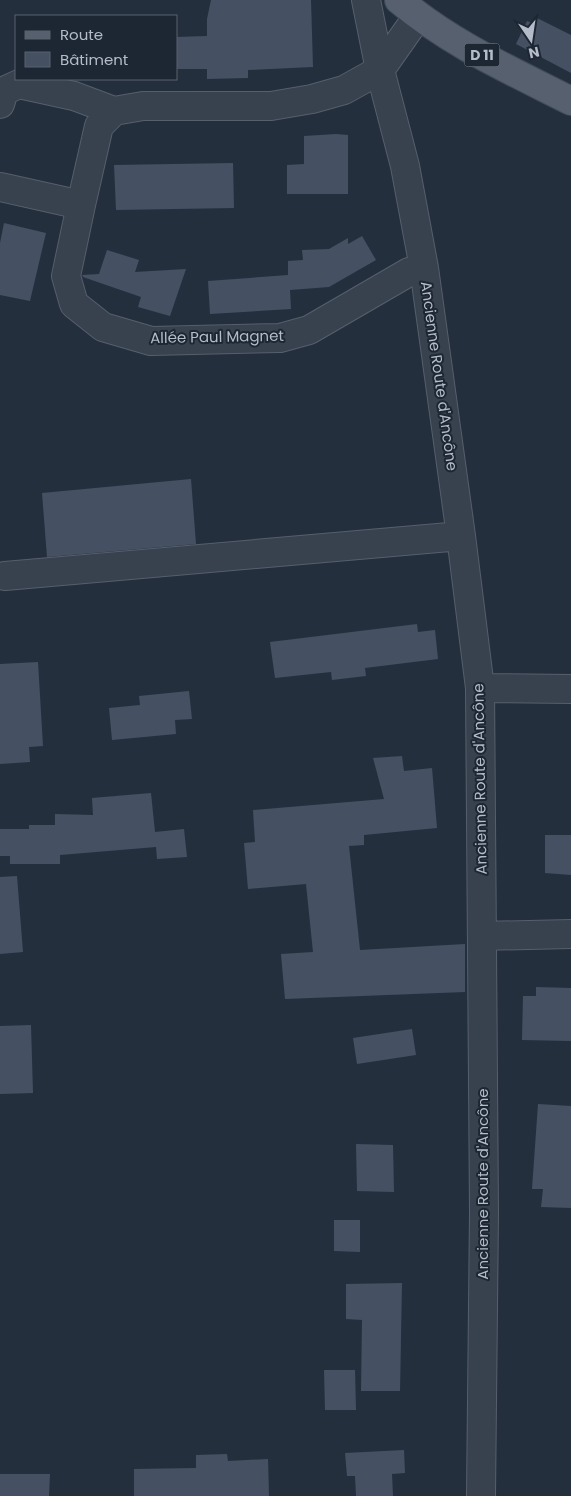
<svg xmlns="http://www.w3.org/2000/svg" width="571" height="1496" viewBox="0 0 571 1496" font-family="Poppins,sans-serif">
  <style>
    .building { fill: #455162 }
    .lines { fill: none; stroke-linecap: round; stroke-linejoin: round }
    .street-casing { stroke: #565f6c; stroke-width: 30 }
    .primary-casing { stroke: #414a57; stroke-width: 30 }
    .street { stroke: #38414e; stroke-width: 28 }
    .primary { stroke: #56606e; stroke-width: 28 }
    .labels { text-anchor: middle; stroke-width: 4; stroke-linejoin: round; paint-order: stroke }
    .shield { fill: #1d2633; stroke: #878f9c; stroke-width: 1 }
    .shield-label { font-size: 14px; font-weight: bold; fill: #b4bcc9 }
    .street-label { font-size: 15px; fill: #b4bcc9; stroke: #1d2633 }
  </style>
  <rect width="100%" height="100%" fill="#242f3e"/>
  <!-- building -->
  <path class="building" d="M 211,0 L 311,0 L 313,67 L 248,70 L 248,78 L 207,79 L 207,69 L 176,69 L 176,37 L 207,36 L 207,19 Z
    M 537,18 L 571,35 L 571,73 L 516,44 L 527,21 L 534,24 Z
    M 336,134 L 348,135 L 348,194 L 287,194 L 287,165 L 304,164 L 304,136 Z
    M 233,163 L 234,208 L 116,210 L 114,165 Z
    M 4,223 L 46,233 L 30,301 L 0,295 L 0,243 Z
    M 362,236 L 376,260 L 329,287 L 290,290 L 291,309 L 210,314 L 208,281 L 288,275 L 288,261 L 303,260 L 302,250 L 329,249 L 348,238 L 348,244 Z
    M 107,250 L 139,260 L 135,272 L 186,269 L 170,316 L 138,307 L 141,297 L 83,277 L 82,275 L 99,274 Z
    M 191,479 L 196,544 L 47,557 L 42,493 Z
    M 417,624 L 418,632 L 435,630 L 438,659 L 365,668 L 366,676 L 332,680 L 331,672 L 275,678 L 270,642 Z
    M 38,662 L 43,746 L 29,747 L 30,762 L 0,764 L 0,664 Z
    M 189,691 L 192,719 L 175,720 L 176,734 L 112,740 L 109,708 L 140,705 L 139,696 Z
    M 402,756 L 404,771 L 432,768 L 437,828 L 364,835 L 364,845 L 349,846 L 360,950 L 465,944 L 465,992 L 285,999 L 281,954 L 313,952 L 306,884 L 248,889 L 244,843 L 255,842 L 253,810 L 384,799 L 373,758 Z
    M 151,793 L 155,832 L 184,829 L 187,857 L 157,859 L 156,847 L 60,855 L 60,864 L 10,864 L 10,856 L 0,856 L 0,829 L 29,829 L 29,825 L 55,825 L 55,814 L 93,815 L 92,798 Z
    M 545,835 L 571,835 L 571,875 L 545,873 Z
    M 17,876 L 23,952 L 0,954 L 0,877 Z
    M 536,987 L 571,988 L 571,1041 L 522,1040 L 523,996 L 536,996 Z
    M 31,1025 L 33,1093 L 0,1094 L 0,1026 Z
    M 412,1029 L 416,1055 L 357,1064 L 353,1038 Z
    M 538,1104 L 571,1106 L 571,1208 L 541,1207 L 543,1189 L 532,1189 Z
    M 356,1144 L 393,1145 L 394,1192 L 357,1191 Z
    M 334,1220 L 360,1220 L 360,1252 L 334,1251 Z
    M 402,1283 L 400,1391 L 361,1391 L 362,1320 L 346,1319 L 346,1284 Z
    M 324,1370 L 355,1370 L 356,1410 L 325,1410 Z
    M 404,1450 L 405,1473 L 392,1474 L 393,1496 L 356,1496 L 355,1476 L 347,1476 L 345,1453 Z
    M 227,1454 L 228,1461 L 268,1459 L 269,1496 L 134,1496 L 134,1469 L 196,1468 L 196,1455 Z
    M 0,1474 L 50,1474 L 49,1496 L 0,1496 Z"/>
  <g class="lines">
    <defs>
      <path id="street" d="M 366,0 L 380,70 L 405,166 L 424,268 L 461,536 L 480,688 L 484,1212 L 481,1496
        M 0,104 L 4,91 L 19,84 L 74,96 L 114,111 L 143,106 L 271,106 L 312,99 L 344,90 L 380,70 L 418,16
        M 0,187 L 81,205 L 99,126 L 114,111
        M 81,205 L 66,276 L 74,304 L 103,327 L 151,341 L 280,338 L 309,330 L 409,272 L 424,268
        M 5,576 L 461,536
        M 480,688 L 571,689
        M 482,936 L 571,934"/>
      <path id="primary" d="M 399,0 C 449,43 512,71 571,101"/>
    </defs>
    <!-- street casing -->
    <use href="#street" class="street-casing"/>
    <!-- primary casing -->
    <use href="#primary" class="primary-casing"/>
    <!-- street -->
    <use href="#street" class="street"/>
    <!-- primary -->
    <use href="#primary" class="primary"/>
  </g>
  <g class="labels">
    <!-- shield labels -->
    <rect class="shield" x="464.5" y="43.5" width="35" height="23" rx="4"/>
    <g class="shield-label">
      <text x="482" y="60">D 11</text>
    </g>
    <!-- street labels -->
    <g class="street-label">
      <text transform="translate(217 337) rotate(-1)" y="5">Allée Paul Magnet</text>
      <text transform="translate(439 376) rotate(82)" y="5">Ancienne Route d'Ancône</text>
      <text transform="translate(480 779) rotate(-91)" y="5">Ancienne Route d'Ancône</text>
      <text transform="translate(483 1184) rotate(-90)" y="5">Ancienne Route d'Ancône</text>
    </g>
  </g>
  <!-- legend -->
  <rect x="15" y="15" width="162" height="65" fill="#1d2633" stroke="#59626f"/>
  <rect x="25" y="31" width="25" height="8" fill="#56606e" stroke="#59626f"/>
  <text x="60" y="40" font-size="15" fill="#b4bcc9">Route</text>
  <rect x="25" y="52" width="25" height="15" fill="#455162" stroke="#59626f"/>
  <text x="60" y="65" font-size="15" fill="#b4bcc9">Bâtiment</text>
  <!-- north arrow -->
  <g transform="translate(531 40) rotate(167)" stroke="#1d2633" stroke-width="4" paint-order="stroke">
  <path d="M0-4L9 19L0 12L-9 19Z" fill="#b4bcc9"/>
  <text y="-8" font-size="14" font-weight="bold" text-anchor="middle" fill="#b4bcc9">N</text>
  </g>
</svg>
